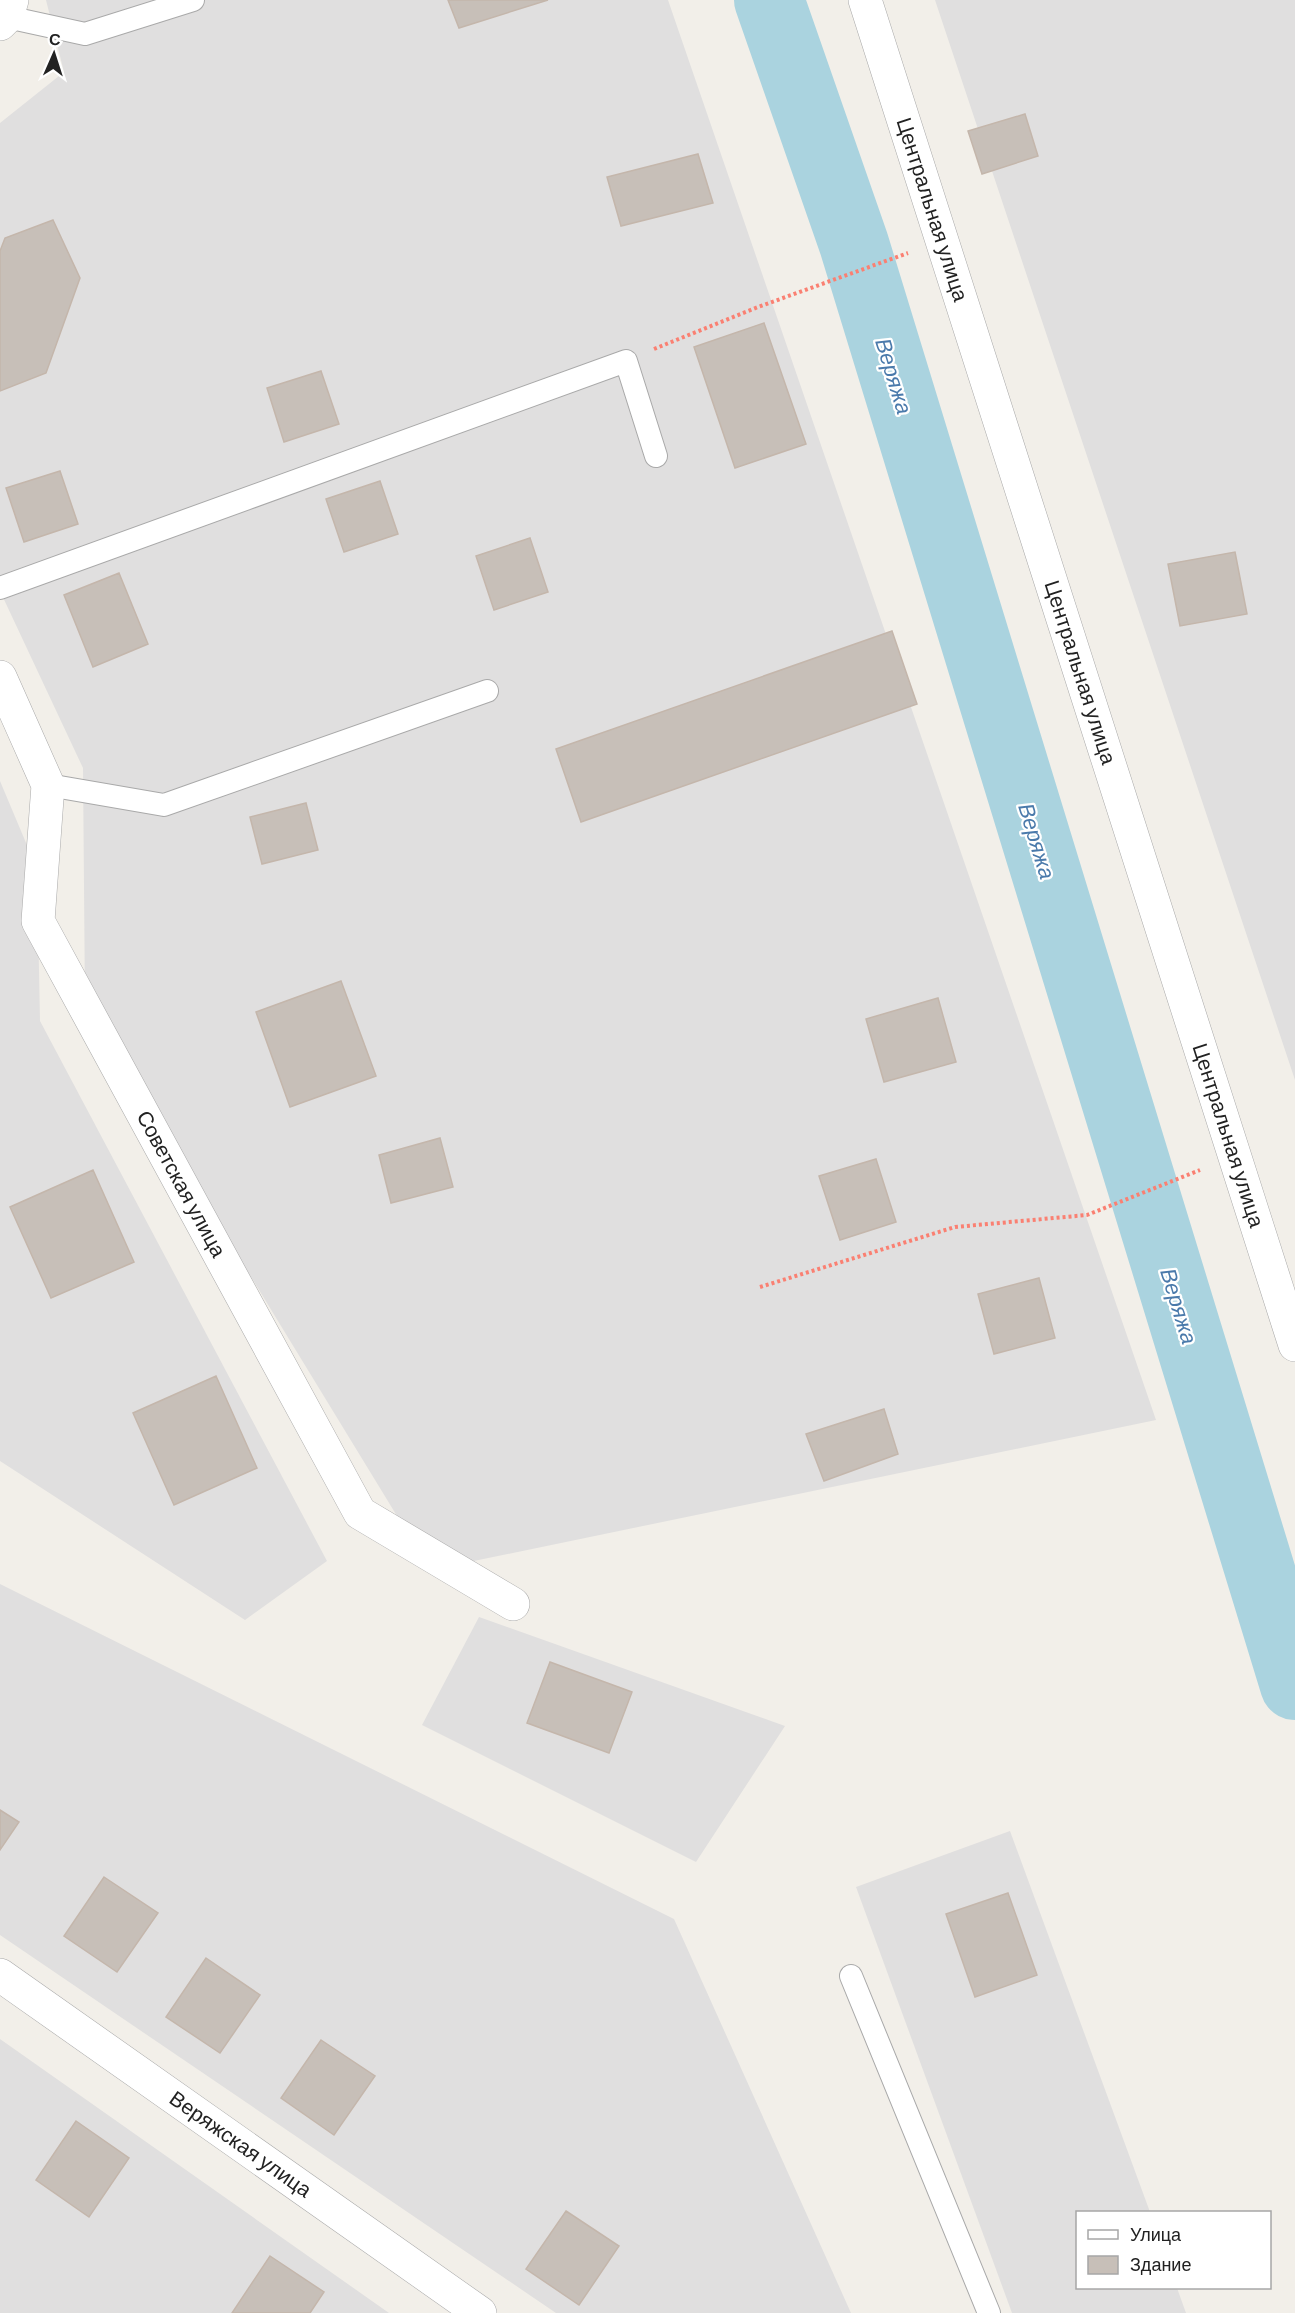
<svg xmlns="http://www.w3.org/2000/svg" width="1295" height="2313" viewBox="0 0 1295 2313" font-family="Barlow,sans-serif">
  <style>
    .residential { fill: #e0dfdf }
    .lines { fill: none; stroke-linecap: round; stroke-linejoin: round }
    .river { stroke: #aad3df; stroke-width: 70 }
    .building { fill: #c7bfb8; stroke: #c4b6ab; stroke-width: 1.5 }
    .service-casing { stroke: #a9a9a9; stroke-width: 24 }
    .minor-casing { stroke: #a9a9a9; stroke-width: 34 }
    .tertiary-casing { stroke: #a9a9a9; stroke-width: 34 }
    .path { stroke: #fa8072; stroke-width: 4; stroke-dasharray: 3 3; stroke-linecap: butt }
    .service { stroke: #fff; stroke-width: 22 }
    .minor { stroke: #fff; stroke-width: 33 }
    .tertiary { stroke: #fff; stroke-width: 33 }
    .labels { text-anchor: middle; stroke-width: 4.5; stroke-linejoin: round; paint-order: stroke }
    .street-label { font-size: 21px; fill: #222; stroke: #fff }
    .water-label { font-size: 22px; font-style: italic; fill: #4a7aab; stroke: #fff }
  </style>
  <rect width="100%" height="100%" fill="#f2efe9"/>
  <!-- residential -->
  <path class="residential" d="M 46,0 L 668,0 L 1156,1420 L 430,1570 L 85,1005 L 83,768 L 0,591 L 0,123 L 64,72 Z
    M 935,0 L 1295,0 L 1295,1080 Z
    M 0,781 L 37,869 L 40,1021 L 327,1561 L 245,1620 L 0,1461 Z
    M 0,1584 L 674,1919 L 851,2313 L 556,2313 L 0,1935 Z
    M 479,1617 L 785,1726 L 696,1862 L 422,1725 Z
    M 1010,1831 L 1150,2212 L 1078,2212 L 1078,2288 L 1177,2288 L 1186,2313 L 1012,2313 L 856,1887 Z
    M 0,2039 L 389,2313 L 0,2313 Z"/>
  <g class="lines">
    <!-- river -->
    <path class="river" d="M 769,0 L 854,244 L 1295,1685"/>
  </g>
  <!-- building -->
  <path class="building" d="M 448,0 L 548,0 L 459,28 Z
    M 1025,114 L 1038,156 L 982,174 L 968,131 Z
    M 698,154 L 713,203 L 621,226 L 607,177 Z
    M 53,220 L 80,278 L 46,373 L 0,391 L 0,251 L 5,238 Z
    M 764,323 L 806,444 L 735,468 L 694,347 Z
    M 321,371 L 339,424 L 284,442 L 267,388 Z
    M 60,471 L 78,524 L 24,542 L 6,488 Z
    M 380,481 L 398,534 L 344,552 L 326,499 Z
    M 530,538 L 548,592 L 494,610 L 476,556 Z
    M 1235,552 L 1247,614 L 1180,626 L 1168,564 Z
    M 119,573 L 148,644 L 93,667 L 64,595 Z
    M 892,631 L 917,704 L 581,822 L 556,749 Z
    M 306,803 L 318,850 L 262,864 L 250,817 Z
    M 341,981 L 376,1076 L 290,1107 L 256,1012 Z
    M 938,998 L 956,1062 L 884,1082 L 866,1019 Z
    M 440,1138 L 453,1187 L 391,1203 L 379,1155 Z
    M 876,1159 L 896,1222 L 840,1240 L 819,1176 Z
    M 93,1170 L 134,1262 L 51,1298 L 10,1207 Z
    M 1039,1278 L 1055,1338 L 994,1354 L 978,1294 Z
    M 216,1376 L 257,1468 L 174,1505 L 133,1413 Z
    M 884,1409 L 898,1454 L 824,1481 L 806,1434 Z
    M 550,1662 L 632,1692 L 609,1753 L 527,1723 Z
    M 0,1810 L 19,1822 L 0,1850 Z
    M 104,1877 L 158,1913 L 117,1972 L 64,1936 Z
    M 1008,1893 L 1037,1975 L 975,1997 L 946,1914 Z
    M 206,1958 L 260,1995 L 220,2053 L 166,2017 Z
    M 321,2040 L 375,2076 L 334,2135 L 281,2098 Z
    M 76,2121 L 129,2158 L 89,2217 L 36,2180 Z
    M 566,2211 L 619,2246 L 579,2305 L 526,2269 Z
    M 270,2256 L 324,2292 L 310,2313 L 232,2313 Z"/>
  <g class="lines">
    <defs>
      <path id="service" d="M 7,17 L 85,34 L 193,0
        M 0,588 L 626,361 L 656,456
        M 48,785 L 164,805 L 487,691
        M 851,1976 L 989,2313"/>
      <g id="minor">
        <path d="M 0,24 L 7,17 L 12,0"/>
        <path id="s1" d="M 0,677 L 48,785 L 38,921 L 360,1513 L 513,1604"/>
        <path id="s2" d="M 0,1975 L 480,2313"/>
      </g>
      <g id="tertiary">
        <path id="s3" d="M 865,0 L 1295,1345"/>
      </g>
    </defs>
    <!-- service casing -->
    <use href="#service" class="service-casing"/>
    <!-- minor casing -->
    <use href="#minor" class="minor-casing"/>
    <!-- tertiary casing -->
    <use href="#tertiary" class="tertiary-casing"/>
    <!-- path -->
    <path class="path" d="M 654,349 L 758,307 L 908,253
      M 760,1287 L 955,1227 L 1087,1215 L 1200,1170"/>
    <!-- service -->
    <use href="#service" class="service"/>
    <!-- minor -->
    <use href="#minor" class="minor"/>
    <!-- tertiary -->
    <use href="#tertiary" class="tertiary"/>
  </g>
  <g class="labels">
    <!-- street labels -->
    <g class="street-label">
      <text dy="7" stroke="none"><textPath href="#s3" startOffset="220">Центральная улица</textPath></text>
      <text dy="7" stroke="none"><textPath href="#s3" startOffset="706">Центральная улица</textPath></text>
      <text dy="7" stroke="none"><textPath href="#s3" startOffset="1192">Центральная улица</textPath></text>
      <text dy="7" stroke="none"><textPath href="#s1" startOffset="554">Советская улица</textPath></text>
      <text dy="7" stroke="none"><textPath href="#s2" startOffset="294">Веряжская улица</textPath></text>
    </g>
    <!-- water labels -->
    <g class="water-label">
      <text transform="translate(894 376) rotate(73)" y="8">Веряжа</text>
      <text transform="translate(1037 841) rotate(73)" y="8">Веряжа</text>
      <text transform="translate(1179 1306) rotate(73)" y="8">Веряжа</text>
    </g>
  </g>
  <!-- legend -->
  <rect x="1076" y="2211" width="195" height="78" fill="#ffffff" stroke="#a7a7a7" stroke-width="1.5"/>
  <rect x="1088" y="2230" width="30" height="9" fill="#ffffff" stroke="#a7a7a7" stroke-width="1.5"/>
  <text x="1130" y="2241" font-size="18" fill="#222222">Улица</text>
  <rect x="1088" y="2256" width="30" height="18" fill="#c7bfb8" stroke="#a7a7a7" stroke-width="1.5"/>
  <text x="1130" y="2271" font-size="18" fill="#222222">Здание</text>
  <!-- north arrow -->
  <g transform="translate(54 54) rotate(3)" stroke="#ffffff" stroke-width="4.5" paint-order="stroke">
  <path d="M0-4.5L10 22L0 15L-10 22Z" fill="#222222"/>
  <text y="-9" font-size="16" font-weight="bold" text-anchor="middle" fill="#222222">С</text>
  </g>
</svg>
